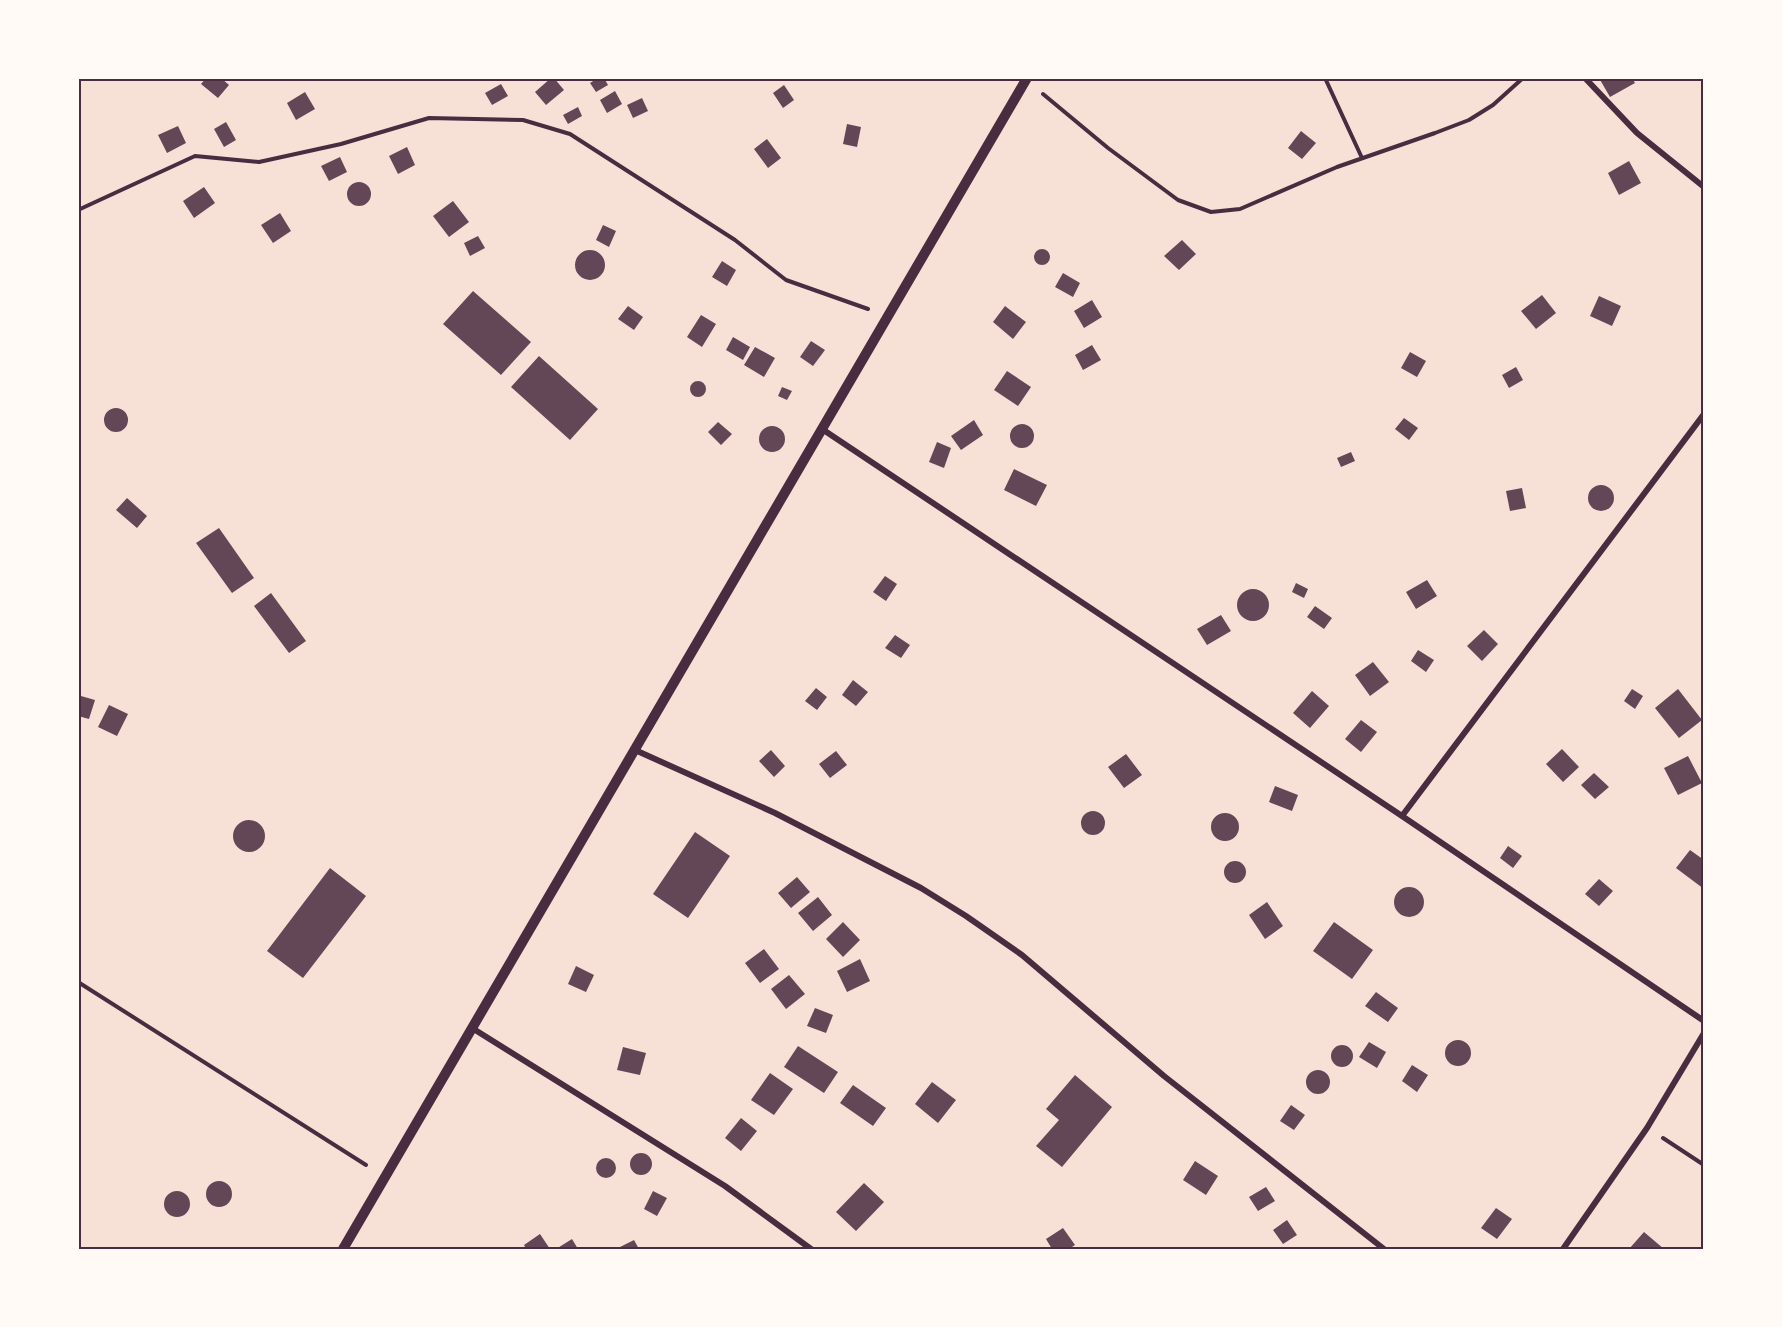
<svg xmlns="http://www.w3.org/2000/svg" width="1782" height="1327" viewBox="0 0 1782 1327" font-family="Raleway,sans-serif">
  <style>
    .building { fill: #644757 }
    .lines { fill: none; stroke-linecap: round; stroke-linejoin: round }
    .path { stroke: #4a2c40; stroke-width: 4 }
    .minor { stroke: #4a2c40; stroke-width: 6 }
    .tertiary { stroke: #4a2c40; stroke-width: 10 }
    .neatline { fill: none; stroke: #4a2c40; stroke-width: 2 }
  </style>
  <rect width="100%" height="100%" fill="#f7e1d7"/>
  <!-- building -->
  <path class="building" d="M 206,78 L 221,78 L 229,85 L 218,98 L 201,84 Z
    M 551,78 L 554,78 L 564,90 L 546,105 L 535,92 Z
    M 598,78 L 604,78 L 608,85 L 596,92 L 590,83 Z
    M 1599,78 L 1632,78 L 1635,83 L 1610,97 Z
    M 501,84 L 508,96 L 492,105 L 485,93 Z
    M 784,85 L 794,100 L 783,108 L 773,93 Z
    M 615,91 L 622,104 L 607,113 L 600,100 Z
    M 305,92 L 315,109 L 296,120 L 287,103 Z
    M 642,98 L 648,111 L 633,118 L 627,105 Z
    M 578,107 L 582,116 L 568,124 L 563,115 Z
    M 226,122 L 236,140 L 224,147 L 214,129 Z
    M 847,124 L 861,127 L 857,147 L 843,144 Z
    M 178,126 L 186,143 L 167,153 L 158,135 Z
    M 1301,131 L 1316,143 L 1302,159 L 1288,148 Z
    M 767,139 L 781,158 L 768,168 L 754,149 Z
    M 407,147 L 415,165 L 398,174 L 389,156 Z
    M 340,157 L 347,172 L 329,181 L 321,166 Z
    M 1629,161 L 1641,183 L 1619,195 L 1608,173 Z
    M347 194a12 12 0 1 1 24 0a12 12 0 1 1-24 0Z
    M 204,187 L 215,203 L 194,218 L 183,201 Z
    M 453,201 L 469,222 L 449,237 L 433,216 Z
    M 280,213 L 291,231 L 273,243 L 261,225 Z
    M 603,225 L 616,231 L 609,247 L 596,240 Z
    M 478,236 L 485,248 L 470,256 L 464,243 Z
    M 1182,240 L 1196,254 L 1179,270 L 1164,256 Z
    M1034 257a8 8 0 1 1 16 0a8 8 0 1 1-16 0Z
    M575 265a15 15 0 1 1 30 0a15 15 0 1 1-30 0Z
    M 722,261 L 736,270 L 727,286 L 712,277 Z
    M 1063,273 L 1080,283 L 1073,297 L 1055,287 Z
    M 473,291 L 531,342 L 501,375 L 443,324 Z
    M 1542,295 L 1556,313 L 1536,329 L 1521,311 Z
    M 1599,296 L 1621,306 L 1612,326 L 1590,316 Z
    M 1092,300 L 1102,317 L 1084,328 L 1074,311 Z
    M 628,306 L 643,317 L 634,330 L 618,319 Z
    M 1005,306 L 1026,322 L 1013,339 L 993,322 Z
    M 701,315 L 716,324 L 702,347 L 687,337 Z
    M 733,337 L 750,347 L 743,360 L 726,350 Z
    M 811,341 L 825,350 L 813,366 L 800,357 Z
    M 1092,345 L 1101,360 L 1083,370 L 1075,355 Z
    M 755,347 L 775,358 L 764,377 L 744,365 Z
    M 1410,352 L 1426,361 L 1417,377 L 1401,368 Z
    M 539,356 L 598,409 L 570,440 L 511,387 Z
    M 1516,367 L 1523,380 L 1509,388 L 1502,375 Z
    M 1007,371 L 1031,387 L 1018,406 L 994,390 Z
    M690 389a8 8 0 1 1 16 0a8 8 0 1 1-16 0Z
    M 782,387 L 792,391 L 787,400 L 778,396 Z
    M104 420a12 12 0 1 1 24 0a12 12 0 1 1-24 0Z
    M 1404,418 L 1418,428 L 1409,440 L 1395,429 Z
    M 974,420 L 983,435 L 961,450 L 951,436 Z
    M 718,422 L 732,434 L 721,445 L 708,432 Z
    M1010 436a12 12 0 1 1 24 0a12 12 0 1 1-24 0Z
    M759 439a13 13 0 1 1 26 0a13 13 0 1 1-26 0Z
    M 937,442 L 951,448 L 944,468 L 929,462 Z
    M 1351,452 L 1355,461 L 1341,467 L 1337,458 Z
    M 1014,469 L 1047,485 L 1036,506 L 1004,490 Z
    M1588 498a13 13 0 1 1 26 0a13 13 0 1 1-26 0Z
    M 1522,488 L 1526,508 L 1510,511 L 1506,491 Z
    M 127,498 L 147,516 L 137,528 L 116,510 Z
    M 219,528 L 254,578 L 232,593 L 196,543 Z
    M 885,576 L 897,584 L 886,601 L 873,592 Z
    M 1427,580 L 1437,596 L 1416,609 L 1406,592 Z
    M 1296,583 L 1308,589 L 1304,598 L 1292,592 Z
    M1237 605a16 16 0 1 1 32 0a16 16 0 1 1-32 0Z
    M 271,593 L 306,641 L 289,653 L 254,606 Z
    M 1315,606 L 1332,618 L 1324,629 L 1307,617 Z
    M 1221,615 L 1231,631 L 1207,645 L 1197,629 Z
    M 1484,630 L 1498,644 L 1482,661 L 1467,646 Z
    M 895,635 L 910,645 L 901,658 L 885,648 Z
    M 1418,650 L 1434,660 L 1426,672 L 1411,661 Z
    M 1373,662 L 1389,682 L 1370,696 L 1355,675 Z
    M 853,680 L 868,692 L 856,706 L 842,695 Z
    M 816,688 L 827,697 L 817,710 L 805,701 Z
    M 1632,689 L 1643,696 L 1635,709 L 1624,701 Z
    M 1678,689 L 1702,720 L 1679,738 L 1655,708 Z
    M 1312,691 L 1329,706 L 1310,728 L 1293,713 Z
    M 81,696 L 95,700 L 89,719 L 78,716 Z
    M 109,705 L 128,714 L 117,736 L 98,727 Z
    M 1361,720 L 1377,732 L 1361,752 L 1345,739 Z
    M 1562,749 L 1579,767 L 1563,782 L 1546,764 Z
    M 771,750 L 785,766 L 774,777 L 759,761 Z
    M 836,751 L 847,765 L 830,778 L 819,764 Z
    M 1126,754 L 1142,775 L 1124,788 L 1108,767 Z
    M 1688,756 L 1702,783 L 1678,795 L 1664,768 Z
    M 1594,773 L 1609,787 L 1595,799 L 1581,785 Z
    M 1275,786 L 1298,795 L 1292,811 L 1269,802 Z
    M1081 823a12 12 0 1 1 24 0a12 12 0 1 1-24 0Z
    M1211 827a14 14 0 1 1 28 0a14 14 0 1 1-28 0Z
    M233 836a16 16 0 1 1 32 0a16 16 0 1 1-32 0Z
    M 695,832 L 730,856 L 688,918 L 653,894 Z
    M 1508,846 L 1522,856 L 1513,868 L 1500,858 Z
    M 1690,850 L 1704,860 L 1704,889 L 1676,868 Z
    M1224 872a11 11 0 1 1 22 0a11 11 0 1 1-22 0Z
    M 330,868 L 366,896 L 303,978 L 267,951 Z
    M 797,877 L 810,892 L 791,908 L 778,893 Z
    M 1599,879 L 1613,891 L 1599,906 L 1585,894 Z
    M1394 902a15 15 0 1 1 30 0a15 15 0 1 1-30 0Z
    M 818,897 L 832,915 L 813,931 L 798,913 Z
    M 1267,902 L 1283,926 L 1265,939 L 1249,915 Z
    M 843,922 L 860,940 L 843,957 L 826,939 Z
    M 1334,922 L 1373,950 L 1352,979 L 1313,951 Z
    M 764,949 L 779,969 L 760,983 L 745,963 Z
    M 860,959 L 870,981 L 847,992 L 837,971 Z
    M 576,966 L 594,975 L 586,992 L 568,984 Z
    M 789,975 L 805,994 L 786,1009 L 771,989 Z
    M 1376,992 L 1398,1008 L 1388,1022 L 1365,1006 Z
    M 815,1008 L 833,1015 L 826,1033 L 807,1026 Z
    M1445 1053a13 13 0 1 1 26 0a13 13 0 1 1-26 0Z
    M 1369,1042 L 1386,1052 L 1377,1068 L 1359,1057 Z
    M1331 1056a11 11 0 1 1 22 0a11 11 0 1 1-22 0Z
    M 798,1046 L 838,1072 L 824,1093 L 784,1067 Z
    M 623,1047 L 646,1053 L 640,1075 L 617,1070 Z
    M 1412,1065 L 1428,1075 L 1417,1092 L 1402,1081 Z
    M1306 1082a12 12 0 1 1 24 0a12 12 0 1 1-24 0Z
    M 770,1073 L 793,1089 L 774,1115 L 751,1100 Z
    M 1075,1075 L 1112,1107 L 1062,1167 L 1036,1146 L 1059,1120 L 1046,1109 Z
    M 932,1082 L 956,1100 L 938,1123 L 915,1104 Z
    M 853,1085 L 886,1108 L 873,1126 L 840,1103 Z
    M 1291,1105 L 1305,1115 L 1294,1130 L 1280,1121 Z
    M 741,1118 L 757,1131 L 741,1151 L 725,1138 Z
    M630 1164a11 11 0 1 1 22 0a11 11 0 1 1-22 0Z
    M596 1168a10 10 0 1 1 20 0a10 10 0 1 1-20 0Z
    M 1195,1161 L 1218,1176 L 1206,1195 L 1183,1180 Z
    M206 1194a13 13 0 1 1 26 0a13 13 0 1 1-26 0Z
    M 864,1183 L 884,1202 L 856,1231 L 836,1212 Z
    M 1266,1187 L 1275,1201 L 1258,1211 L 1249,1197 Z
    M164 1204a13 13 0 1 1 26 0a13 13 0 1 1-26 0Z
    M 653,1191 L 667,1198 L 657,1216 L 644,1209 Z
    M 1496,1208 L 1512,1219 L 1497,1239 L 1481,1228 Z
    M 1287,1220 L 1297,1235 L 1283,1244 L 1273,1230 Z
    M 1063,1228 L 1075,1245 L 1069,1249 L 1052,1249 L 1046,1239 Z
    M 1644,1232 L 1664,1249 L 1629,1249 Z
    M 540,1234 L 550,1249 L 526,1249 L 524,1245 Z
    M 572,1239 L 578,1249 L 556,1249 Z
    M 634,1240 L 639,1249 L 616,1249 Z"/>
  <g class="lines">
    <!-- path -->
    <path class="path" d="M 1325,78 L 1362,158
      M 1043,94 L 1108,148 L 1178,200 L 1211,212 L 1240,209 L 1337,167 L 1435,133 L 1469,120 L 1493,105 L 1523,78
      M 78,210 L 195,156 L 259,162 L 341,144 L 429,118 L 523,120 L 570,134 L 735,240 L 786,280 L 868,309
      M 78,982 L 366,1165
      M 1663,1138 L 1704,1165"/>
    <!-- minor -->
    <path class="minor" d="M 1585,78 L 1637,133 L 1704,187
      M 822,429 L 1402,816 L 1704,1021
      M 635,750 L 775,813 L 921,888 L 966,916 L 1022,955 L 1164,1076 L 1384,1249
      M 1402,816 L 1704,414
      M 472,1028 L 725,1186 L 811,1249
      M 1563,1249 L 1647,1128 L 1704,1033"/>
    <!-- tertiary -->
    <path class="tertiary" d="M 343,1249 L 1027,78"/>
  </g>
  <!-- border -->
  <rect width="1782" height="1327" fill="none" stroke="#fffaf5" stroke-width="159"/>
  <rect x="80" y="80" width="1622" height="1168" class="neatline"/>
</svg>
